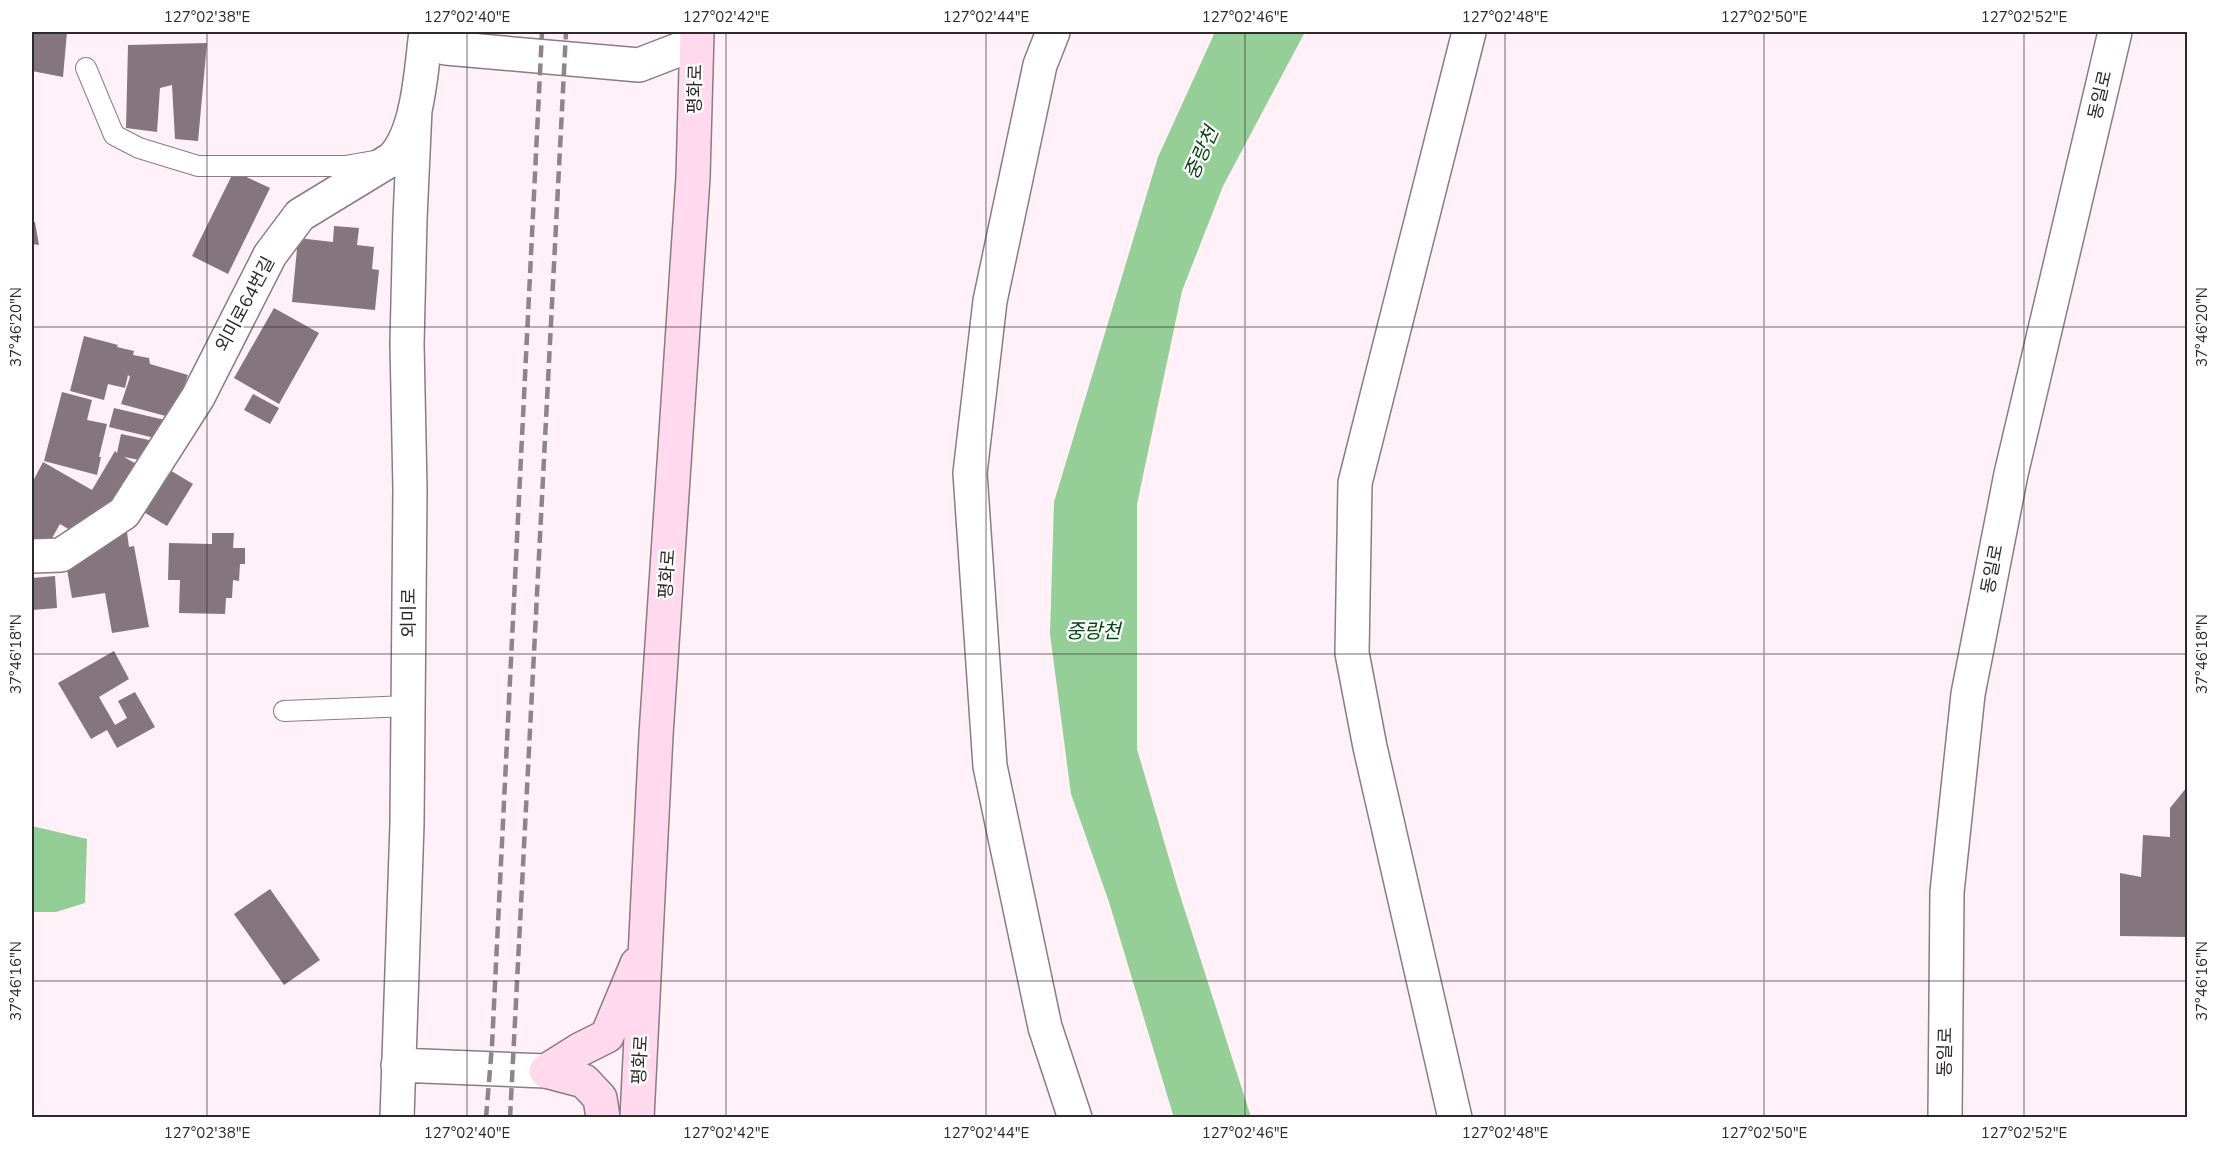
<svg xmlns="http://www.w3.org/2000/svg" width="2219" height="1149" viewBox="0 0 2219 1149" font-family="'Nunito Sans','Noto Sans KR',sans-serif">
  <style>
    .forest { fill: #93cd96 }
    .water { fill: #95cf97 }
    .building { fill: #85767d }
    .lines { fill: none; stroke-linecap: round; stroke-linejoin: round }
    .service-casing { stroke: #8b7c83; stroke-width: 22 }
    .minor-casing { stroke: #8b7c83; stroke-width: 36 }
    .tertiary-casing { stroke: #8b7c83; stroke-width: 36 }
    .secondary-casing { stroke: #8b7c83; stroke-width: 36 }
    .service { stroke: #fff; stroke-width: 20 }
    .minor { stroke: #fff; stroke-width: 33 }
    .tertiary { stroke: #fff; stroke-width: 33 }
    .secondary { stroke: #ffdaee; stroke-width: 33 }
    .rail { stroke: #8e8489; stroke-width: 4.5; stroke-dasharray: 12 6; stroke-linecap: butt }
    .ticks { fill: none; stroke: #30292c; stroke-width: 1.5; stroke-opacity: 0.45 }
    .labels { text-anchor: middle; stroke-width: 4.5; stroke-linejoin: round; paint-order: stroke }
    .street-label { font-size: 18px; fill: #30292c; stroke: #fff }
    .water-label { font-size: 20px; font-style: italic; fill: #064713; stroke: #fff }
    .neatline { fill: none; stroke: #30292c; stroke-width: 2 }
    .ticks-label { font-size: 15px; text-anchor: middle; fill: #30292c }
  </style>
  <rect width="100%" height="100%" fill="#fff1f7"/>
  <!-- forest -->
  <path class="forest" d="M 32,826 L 87,839 L 85,903 L 56,912 L 32,912 Z"/>
  <!-- water -->
  <path class="water" d="M 1215,32 L 1305,32 L 1223,186 L 1182,291 L 1137,504 L 1137,749 L 1178,889 L 1251,1117 L 1174,1118 L 1109,902 L 1071,794 L 1050,634 L 1054,502 L 1158,157 Z"/>
  <!-- building -->
  <path class="building" d="M 32,32 L 67,32 L 63,77 L 32,71 Z
    M 207,43 L 198,141 L 175,139 L 172,85 L 160,88 L 157,132 L 126,128 L 128,45 Z
    M 234,171 L 270,188 L 228,274 L 192,256 Z
    M 32,222 L 35,222 L 39,245 L 32,244 Z
    M 334,226 L 359,228 L 357,245 L 374,247 L 372,269 L 379,270 L 375,310 L 292,302 L 298,238 L 333,242 Z
    M 274,308 L 319,333 L 279,404 L 234,378 Z
    M 84,336 L 118,345 L 117,347 L 134,351 L 133,355 L 149,358 L 150,364 L 188,375 L 173,418 L 121,404 L 130,377 L 128,375 L 125,388 L 108,384 L 104,400 L 70,391 Z
    M 62,392 L 92,400 L 87,420 L 107,424 L 99,457 L 101,457 L 97,475 L 44,461 Z
    M 253,394 L 279,408 L 270,424 L 244,410 Z
    M 114,408 L 165,420 L 155,438 L 109,427 Z
    M 121,434 L 149,440 L 145,461 L 124,457 L 138,465 L 120,496 L 75,533 L 60,524 L 43,554 L 32,552 L 32,483 L 43,462 L 92,490 L 115,451 L 117,453 Z
    M 163,466 L 193,484 L 167,526 L 137,508 Z
    M 126,525 L 129,547 L 134,546 L 149,627 L 112,633 L 105,593 L 72,598 L 66,564 Z
    M 212,533 L 234,533 L 233,548 L 245,548 L 245,564 L 240,564 L 239,581 L 233,580 L 232,598 L 226,598 L 225,614 L 179,613 L 180,580 L 168,580 L 169,543 L 212,544 Z
    M 55,576 L 57,608 L 32,610 L 32,578 Z
    M 114,651 L 129,679 L 99,697 L 115,725 L 127,718 L 118,701 L 135,692 L 155,727 L 117,748 L 107,730 L 91,739 L 58,683 Z
    M 2187,787 L 2187,937 L 2120,936 L 2120,873 L 2141,877 L 2143,835 L 2170,837 L 2170,808 Z
    M 270,889 L 320,960 L 284,985 L 234,914 Z"/>
  <g class="lines">
    <defs>
      <path id="service" d="M 86,68 L 114,135 L 139,148 L 198,166 L 345,166 L 374,161
        M 284,711 L 408,706"/>
      <path id="minor" d="M 438,32 L 446,48 L 639,65 L 696,43
        M 1053,32 L 1040,65 L 990,301 L 970,473 L 990,766 L 1045,1027 L 1075,1118
        M 32,556 L 61,555 L 124,513 L 198,397 L 270,255 L 300,215 L 392,159 C 419,132 421,69 426,32
        M 398,1065 L 546,1071
        M 397,1118 L 407,824 L 410,489 L 407,344 L 410,219 L 415,109
        M 1455,1118 L 1370,747 L 1352,653 L 1355,483 L 1469,32"/>
      <path id="tertiary" d="M 1945,1118 L 1947,892 L 1968,694 L 2011,474 L 2115,32"/>
      <path id="secondary" d="M 546,1071 L 581,1049 L 607,1036 L 637,964
        M 546,1071 L 584,1081 L 600,1098 L 603,1118
        M 637,1118 L 656,735 L 693,177 L 697,32"/>
    </defs>
    <!-- service casing -->
    <use href="#service" class="service-casing"/>
    <!-- minor casing -->
    <use href="#minor" class="minor-casing"/>
    <!-- tertiary casing -->
    <use href="#tertiary" class="tertiary-casing"/>
    <!-- secondary casing -->
    <use href="#secondary" class="secondary-casing"/>
    <!-- service -->
    <use href="#service" class="service"/>
    <!-- minor -->
    <use href="#minor" class="minor"/>
    <!-- tertiary -->
    <use href="#tertiary" class="tertiary"/>
    <!-- secondary -->
    <use href="#secondary" class="secondary"/>
    <!-- rail -->
    <path class="rail" d="M 486,1118 L 492,1045 L 542,32
      M 510,1118 L 566,32"/>
  </g>
  <!-- ticks -->
  <path class="ticks" d="M 207,32 L 207,1118M 467,32 L 467,1118M 726,32 L 726,1118M 986,32 L 986,1118M 1245,32 L 1245,1118M 1505,32 L 1505,1118M 1764,32 L 1764,1118M 2024,32 L 2024,1118M 32,327 L 2188,327M 32,654 L 2188,654M 32,981 L 2188,981"/>
  <g class="labels">
    <!-- street labels -->
    <g class="street-label">
      <text transform="translate(695 89) rotate(-89)" y="6">평화로</text>
      <text transform="translate(2100 95) rotate(-77)" y="6">동일로</text>
      <text transform="translate(245 304) rotate(-62)" y="6">외미로64번길</text>
      <text transform="translate(1992 569) rotate(-79)" y="6">동일로</text>
      <text transform="translate(667 574) rotate(-86)" y="6">평화로</text>
      <text transform="translate(409 613) rotate(-90)" y="6">외미로</text>
      <text transform="translate(1945 1052) rotate(-89)" y="6">동일로</text>
      <text transform="translate(640 1060) rotate(-87)" y="6">평화로</text>
    </g>
    <!-- water labels -->
    <g class="water-label">
      <text transform="translate(1201 153) rotate(-66)" y="7">중랑천</text>
      <text x="1093" y="638">중랑천</text>
    </g>
  </g>
  <!-- border -->
  <rect width="2219" height="1149" fill="none" stroke="#ffffff" stroke-width="66"/>
  <rect x="33" y="33" width="2153" height="1083" class="neatline"/>
  <g class="ticks-label">
    <text x="207" y="22">127°02'38"E</text>
    <text x="467" y="22">127°02'40"E</text>
    <text x="726" y="22">127°02'42"E</text>
    <text x="986" y="22">127°02'44"E</text>
    <text x="1245" y="22">127°02'46"E</text>
    <text x="1505" y="22">127°02'48"E</text>
    <text x="1764" y="22">127°02'50"E</text>
    <text x="2024" y="22">127°02'52"E</text>
    <text transform="translate(16 327) rotate(-90)" y="5">37°46'20"N</text>
    <text transform="translate(2202 327) rotate(-90)" y="5">37°46'20"N</text>
    <text transform="translate(16 654) rotate(-90)" y="5">37°46'18"N</text>
    <text transform="translate(2202 654) rotate(-90)" y="5">37°46'18"N</text>
    <text transform="translate(16 981) rotate(-90)" y="5">37°46'16"N</text>
    <text transform="translate(2202 981) rotate(-90)" y="5">37°46'16"N</text>
    <text x="207" y="1138">127°02'38"E</text>
    <text x="467" y="1138">127°02'40"E</text>
    <text x="726" y="1138">127°02'42"E</text>
    <text x="986" y="1138">127°02'44"E</text>
    <text x="1245" y="1138">127°02'46"E</text>
    <text x="1505" y="1138">127°02'48"E</text>
    <text x="1764" y="1138">127°02'50"E</text>
    <text x="2024" y="1138">127°02'52"E</text>
  </g>
</svg>
